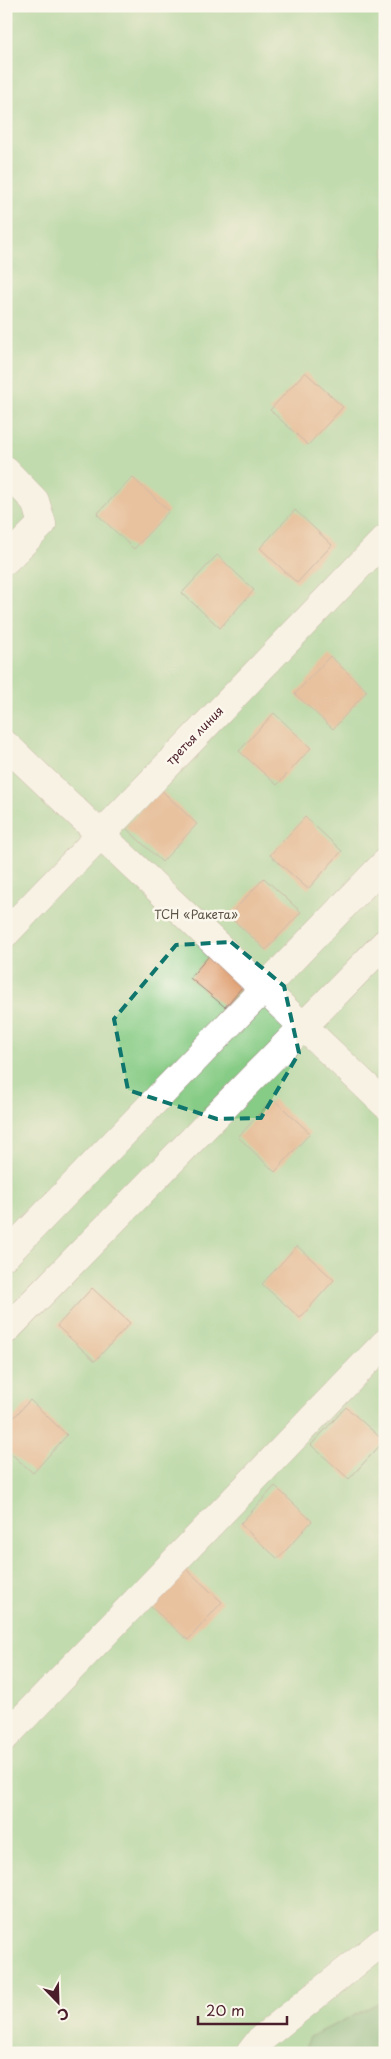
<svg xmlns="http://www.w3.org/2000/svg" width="391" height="2059" viewBox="0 0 391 2059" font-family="'Playpen Sans',sans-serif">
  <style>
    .green { fill: #87cc86; stroke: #687658 }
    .forest { fill: #6db073; stroke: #5c684f }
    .building { fill: #dc9464 }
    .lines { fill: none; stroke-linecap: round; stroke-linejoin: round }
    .minor-casing { stroke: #9e847d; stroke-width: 29 }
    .minor { stroke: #fff; stroke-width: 28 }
    .marked { fill: none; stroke: #0f766e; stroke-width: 4; stroke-dasharray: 10 6; stroke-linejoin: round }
    .labels { text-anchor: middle; stroke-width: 5; stroke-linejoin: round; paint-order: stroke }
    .street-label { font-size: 12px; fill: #4a1f2b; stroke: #fbf7ec }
    .park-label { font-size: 12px; fill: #5c5346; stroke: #fbf7ec }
  </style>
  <rect width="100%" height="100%" fill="#fbf7ec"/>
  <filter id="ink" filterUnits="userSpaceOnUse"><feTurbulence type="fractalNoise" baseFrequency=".02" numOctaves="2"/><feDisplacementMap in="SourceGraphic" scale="10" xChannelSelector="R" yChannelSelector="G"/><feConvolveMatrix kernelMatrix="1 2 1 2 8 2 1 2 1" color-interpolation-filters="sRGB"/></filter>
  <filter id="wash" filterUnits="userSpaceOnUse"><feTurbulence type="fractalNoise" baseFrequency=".0096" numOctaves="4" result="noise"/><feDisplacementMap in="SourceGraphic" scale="20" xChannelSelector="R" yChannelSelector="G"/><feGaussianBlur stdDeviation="1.12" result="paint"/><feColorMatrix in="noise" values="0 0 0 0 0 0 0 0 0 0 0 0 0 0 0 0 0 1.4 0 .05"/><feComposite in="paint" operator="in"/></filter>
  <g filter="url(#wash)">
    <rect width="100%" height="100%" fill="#f2e8cf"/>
    <!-- green -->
    <path class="green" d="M 6,6 L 385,6 L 385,2002 L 380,2002 L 310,2037 L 303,2053 L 6,2053 Z"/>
    <!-- forest -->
    <path class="forest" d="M 381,2002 L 385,2002 L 385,2053 L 303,2053 L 310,2037 Z"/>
    <g id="blocks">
      <!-- building -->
      <path class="building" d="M 305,372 L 343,407 L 308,445 L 270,410 Z
        M 132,477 L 169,511 L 134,549 L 97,514 Z
        M 295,510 L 332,545 L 297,583 L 260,548 Z
        M 217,555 L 254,590 L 220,628 L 182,593 Z
        M 330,656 L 367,691 L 333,729 L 295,694 Z
        M 274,713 L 311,748 L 277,785 L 239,751 Z
        M 160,789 L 197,824 L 162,862 L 125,827 Z
        M 305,817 L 342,851 L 308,889 L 270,855 Z
        M 264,878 L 301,912 L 266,950 L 229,916 Z
        M 213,951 L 248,980 L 225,1007 L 190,978 Z
        M 273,1099 L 310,1133 L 275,1172 L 238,1137 Z
        M 297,1246 L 334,1280 L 300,1318 L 262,1284 Z
        M 92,1288 L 130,1323 L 95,1361 L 57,1326 Z
        M 30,1400 L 67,1435 L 33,1473 L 6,1449 L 6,1426 Z
        M 346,1407 L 384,1441 L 349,1479 L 311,1445 Z
        M 275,1486 L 312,1521 L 278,1559 L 240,1524 Z
        M 185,1568 L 222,1602 L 188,1640 L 150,1606 Z"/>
    </g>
  </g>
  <g filter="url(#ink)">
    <use href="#blocks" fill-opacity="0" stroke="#9e847d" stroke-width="1"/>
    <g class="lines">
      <defs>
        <path id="minor" d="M 6,471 L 35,501 L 42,524 L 6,560
          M 6,745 L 385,1104
          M 6,933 L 385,539
          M 6,1255 L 385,863
          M 6,1330 L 385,943
          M 6,1736 L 385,1343
          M 250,2053 L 260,2040 L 382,1942"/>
      </defs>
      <!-- minor casing -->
      <use href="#minor" class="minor-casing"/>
      <!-- minor -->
      <use href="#minor" class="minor"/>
    </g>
  </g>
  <!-- marked area -->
  <path d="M0 0H391V2059H0ZM 231,942 L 284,986 L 299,1053 L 261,1118 L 217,1119 L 128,1090 L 114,1019 L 176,945 Z" fill="#f2e8cf" fill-opacity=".55" fill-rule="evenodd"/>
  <path class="marked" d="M 231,942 L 284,986 L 299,1053 L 261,1118 L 217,1119 L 128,1090 L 114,1019 L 176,945 Z"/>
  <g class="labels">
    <!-- street labels -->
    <g class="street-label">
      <text transform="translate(195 736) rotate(-46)" y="4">третья линия</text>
    </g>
    <!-- park labels -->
    <g class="park-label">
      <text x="196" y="919">ТСН «Ракета»</text>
    </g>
  </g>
  <!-- margin -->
  <rect width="391" height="2059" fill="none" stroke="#fbf7ec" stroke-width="25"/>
  <!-- north arrow -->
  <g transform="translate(58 2002) rotate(157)" stroke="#fbf7ec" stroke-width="4" paint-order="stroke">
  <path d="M0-4L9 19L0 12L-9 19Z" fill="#4a1f2b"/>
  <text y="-8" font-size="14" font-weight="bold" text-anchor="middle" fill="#4a1f2b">С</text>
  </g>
  <!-- scale -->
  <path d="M198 2016v8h89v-8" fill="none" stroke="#4a1f2b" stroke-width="2.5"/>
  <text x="206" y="2016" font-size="15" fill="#4a1f2b" stroke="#fbf7ec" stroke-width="4" paint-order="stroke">20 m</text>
</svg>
